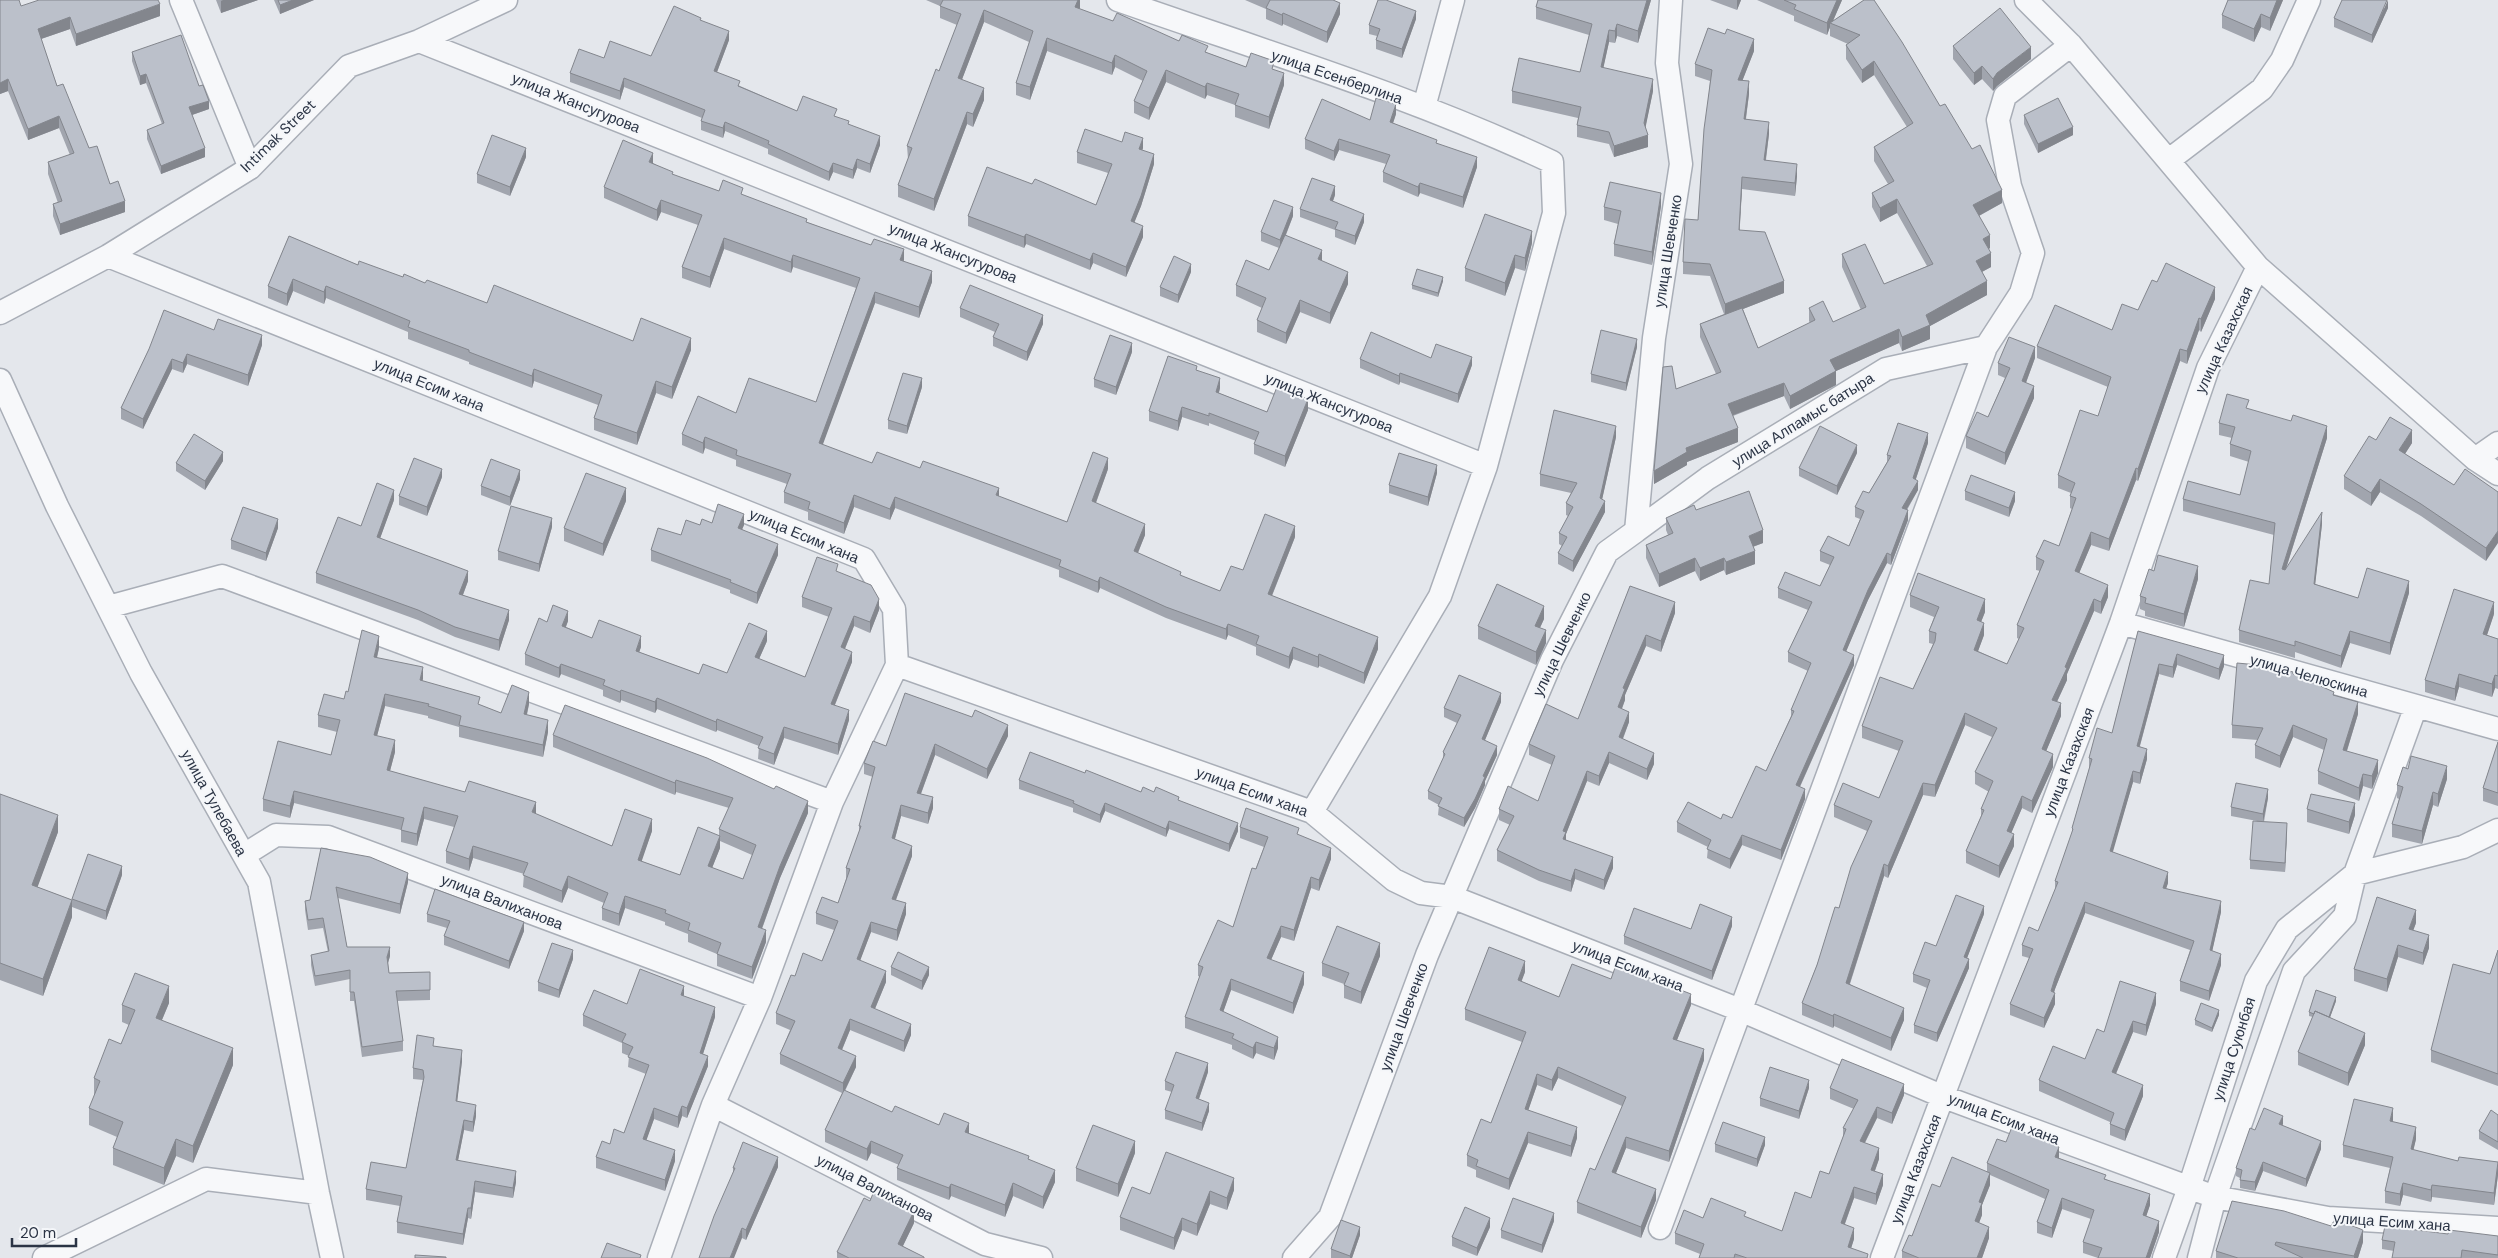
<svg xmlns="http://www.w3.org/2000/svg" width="2498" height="1258" viewBox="0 0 2498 1258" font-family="'DM Sans',sans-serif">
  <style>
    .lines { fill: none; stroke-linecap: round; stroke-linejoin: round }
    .minor-casing { stroke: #a9aeb7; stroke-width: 25 }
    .minor { stroke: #f7f8fa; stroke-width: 22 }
    .wall { fill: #a1a5ae; fill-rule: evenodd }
    .shaded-wall { fill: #83868d }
    .building { fill: #bbc0ca; stroke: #83868d }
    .labels { text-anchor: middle; stroke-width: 4; stroke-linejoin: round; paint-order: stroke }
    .street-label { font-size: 15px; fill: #2b3445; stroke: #f4f6f9 }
  </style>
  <rect width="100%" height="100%" fill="#e4e7ec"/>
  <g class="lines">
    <defs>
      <path id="minor" d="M 181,0 L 250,168
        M 1118,0 C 1263,51 1412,96 1552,162 L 1554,213 L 1486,466 L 1440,596 L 1312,812
        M 2026,0 L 2071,45 L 2258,267 L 2475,459 L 2498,474
        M 419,41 L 1486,466
        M 1424,107 L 1453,0
        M 2169,160 L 2262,89 L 2282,60 L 2309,0
        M 108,256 L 864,559 L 894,609 L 897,665 L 1312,812 L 1394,880 L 1421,893 L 1452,897 L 1740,1010 L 1944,1097 L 2215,1197 L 2328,1218 L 2498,1228
        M 0,313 L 108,256 L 250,168 L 349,66 L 419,41 L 506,0
        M 0,380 L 57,506 L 141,673 L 259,882 L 318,1193 L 332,1258
        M 2475,459 L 2498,443
        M 1636,531 L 1708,478 L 1886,369 L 1986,347
        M 108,607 L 222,576 L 832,802
        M 2121,623 L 2498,729
        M 244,855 L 276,835 L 328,837 L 760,998
        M 713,1105 L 985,1244 L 1041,1258
        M 1660,1228 L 1986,347 L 2021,293 L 2033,253 L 2010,186 L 1998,120 L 2005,96 L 2071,45
        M 44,1258 L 206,1179 L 318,1193
        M 659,1258 L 713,1105 L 760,998 L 832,802 L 897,665
        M 1294,1258 L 1330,1217 L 1427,955 L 1552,660 L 1607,552 L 1636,531 L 1654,338 L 1681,164 L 1667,63 L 1671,0
        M 1882,1258 L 2121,623 L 2208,368 L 2258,267
        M 2164,1258 L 2189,1188 L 2256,981 L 2287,929 L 2355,874 L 2463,847 L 2498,830
        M 2199,1258 L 2215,1197 L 2294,971 L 2345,916 L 2355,874 L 2416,706"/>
    </defs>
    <!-- minor casing -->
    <use href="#minor" class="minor-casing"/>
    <!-- minor -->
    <use href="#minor" class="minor"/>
  </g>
  <!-- wall -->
  <path class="wall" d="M 0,0 L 21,6 L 160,16 L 76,46 L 70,29 L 41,39 L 57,86 L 89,148 L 110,184 L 125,212 L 60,235 L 53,216 L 53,204 L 58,203 L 48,174 L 48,162 L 70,155 L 59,128 L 28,140 L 8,91 L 0,94 Z
    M 216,0 L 258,0 L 221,13 Z
    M 274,0 L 314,0 L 280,14 Z
    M 926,0 L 1080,0 L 1079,9 L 1113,21 L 1179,41 L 1208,53 L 1246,67 L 1274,70 L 1284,85 L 1269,129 L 1235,117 L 1235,105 L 1207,95 L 1205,99 L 1166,82 L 1149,120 L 1134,113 L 1134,101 L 1143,81 L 1115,67 L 1112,75 L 1047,51 L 1030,100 L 1016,95 L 1016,83 L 1029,42 L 984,22 L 962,79 L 984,100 L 973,127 L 967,124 L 934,211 L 898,197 L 898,185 L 908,159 L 907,146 L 939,71 L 957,25 L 940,18 L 940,6 Z
    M 1245,0 L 1333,0 L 1340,14 L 1327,43 L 1283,24 L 1282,26 L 1266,19 L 1266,9 Z
    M 1538,0 L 1651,0 L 1638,43 L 1617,36 L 1615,43 L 1609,42 L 1603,68 L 1653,91 L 1645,128 L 1648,147 L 1614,157 L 1609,144 L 1577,137 L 1577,125 L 1578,118 L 1512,103 L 1512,91 L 1580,72 L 1589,35 L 1536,19 L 1536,7 Z
    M 1710,0 L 1741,0 L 1737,10 Z
    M 1757,0 L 1842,0 L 1833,21 L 1864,0 L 1940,106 L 2002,203 L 1979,216 L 1990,248 L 1989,249 L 1991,267 L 1982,272 L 1987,295 L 1930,326 L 1930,339 L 1902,351 L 1899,343 L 1836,371 L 1836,385 L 1790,409 L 1784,396 L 1733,416 L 1738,442 L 1687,462 L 1687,465 L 1654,484 L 1676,389 L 1716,374 L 1700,337 L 1700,324 L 1724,314 L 1710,276 L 1683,274 L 1683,262 L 1698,220 L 1710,81 L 1695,76 L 1695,64 L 1754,51 L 1742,81 L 1749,94 L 1746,119 L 1769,134 L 1766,160 L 1797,176 L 1795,196 L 1742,189 L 1739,230 L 1784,293 L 1743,309 L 1758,348 L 1810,323 L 1809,321 L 1809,308 L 1833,322 L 1861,310 L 1842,267 L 1842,254 L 1884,284 L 1927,266 L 1897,213 L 1880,222 L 1872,207 L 1872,193 L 1888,184 L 1874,161 L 1874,147 L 1907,127 L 1874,75 L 1862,83 L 1846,59 L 1846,45 L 1848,44 L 1830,36 L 1830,27 L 1827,35 L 1794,21 L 1794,16 Z
    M 2228,0 L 2283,0 L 2270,31 L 2261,27 L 2254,42 L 2222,28 L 2222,15 Z
    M 2388,8 L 2372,43 L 2334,27 L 2334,18 Z
    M 1416,19 L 1402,58 L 1376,49 L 1376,40 L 1377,36 L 1369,34 L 1369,25 Z
    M 701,21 L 729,40 L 717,72 L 740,86 L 797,111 L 837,117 L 880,145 L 870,173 L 857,168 L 853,179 L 833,172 L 829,181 L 768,154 L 768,149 L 725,131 L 723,138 L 701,130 L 701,121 L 702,118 L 624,87 L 620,100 L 570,82 L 570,73 L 604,58 L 651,56 Z
    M 1953,46 L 2031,59 L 1997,86 L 1993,91 L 1982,79 L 1974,85 L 1953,59 Z
    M 132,52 L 199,86 L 209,109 L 192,115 L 205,157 L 161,174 L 147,139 L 147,130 L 162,124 L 146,83 L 140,85 L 132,61 Z
    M 1396,114 L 1393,123 L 1437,143 L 1477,167 L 1463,208 L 1420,193 L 1418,197 L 1383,182 L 1383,172 L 1386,164 L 1339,150 L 1334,161 L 1305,149 L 1305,139 L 1370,120 Z
    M 2024,115 L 2073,135 L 2038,153 L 2024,124 Z
    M 1122,142 L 1143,148 L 1142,150 L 1154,164 L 1141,206 L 1134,222 L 1143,237 L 1126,277 L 1093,263 L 1090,270 L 1026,244 L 1024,248 L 968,226 L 968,216 L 1032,184 L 1096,205 L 1108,173 L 1077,163 L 1077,152 Z
    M 526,157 L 510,196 L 477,183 L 477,174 Z
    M 653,163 L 673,175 L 719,191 L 743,195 L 807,222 L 904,260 L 903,261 L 932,282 L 919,318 L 875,303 L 822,445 L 872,463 L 920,468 L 1067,522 L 1108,469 L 1096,503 L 1145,535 L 1138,553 L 1181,576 L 1220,591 L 1243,570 L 1295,537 L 1272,596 L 1378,649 L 1364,684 L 1319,666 L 1318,668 L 1293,659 L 1289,669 L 1256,655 L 1256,647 L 1228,635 L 1226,640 L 1166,618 L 1100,588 L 1098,593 L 1059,577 L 1059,570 L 895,508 L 890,520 L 854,507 L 844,534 L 808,520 L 808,512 L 784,503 L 784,492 L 787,484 L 736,466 L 736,460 L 705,448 L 703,454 L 682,445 L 682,434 L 736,413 L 816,402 L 856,288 L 793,267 L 791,273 L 724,249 L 710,288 L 682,278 L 682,267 L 698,225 L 661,212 L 657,221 L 604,198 L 604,187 Z
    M 1335,195 L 1333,201 L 1364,222 L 1355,245 L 1335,237 L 1335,230 L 1300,217 L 1300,209 Z
    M 1661,206 L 1652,265 L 1614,256 L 1614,244 L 1618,224 L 1604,220 L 1604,207 Z
    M 1293,216 L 1286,235 L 1322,261 L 1348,284 L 1330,324 L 1300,312 L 1286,344 L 1257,332 L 1257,320 L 1262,308 L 1236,296 L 1236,285 L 1269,270 L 1279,248 L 1261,241 L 1261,232 Z
    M 289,236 L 358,265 L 425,283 L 487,303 L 633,341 L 691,350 L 672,399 L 656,393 L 637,445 L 594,430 L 594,418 L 598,405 L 534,381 L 532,388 L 469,364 L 469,362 L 408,339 L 408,332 L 326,298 L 324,304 L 293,291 L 287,306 L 268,298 L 268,286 Z
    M 1532,243 L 1525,271 L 1515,268 L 1505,296 L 1465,281 L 1465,268 Z
    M 1191,272 L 1178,303 L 1160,296 L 1160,287 Z
    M 1443,281 L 1438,297 L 1412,289 L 1412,285 Z
    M 2157,282 L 2215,299 L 2201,332 L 2199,330 L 2187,364 L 2180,361 L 2138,481 L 2136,480 L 2109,551 L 2091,545 L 2079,573 L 2108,597 L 2101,614 L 2094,611 L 2067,674 L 2067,680 L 2057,702 L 2061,716 L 2046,751 L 2053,767 L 2032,813 L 2022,808 L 2011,833 L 2014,846 L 1999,878 L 1966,863 L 1966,851 L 1981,816 L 1981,809 L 1989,792 L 1975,784 L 1975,772 L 1992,737 L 1965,725 L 1935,797 L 1923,795 L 1888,878 L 1884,876 L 1850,984 L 1904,1020 L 1891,1051 L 1834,1026 L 1833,1028 L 1802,1015 L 1802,1003 L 1839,908 L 1867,831 L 1834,817 L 1834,805 L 1879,798 L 1899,751 L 1862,738 L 1862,726 L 1913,689 L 1933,644 L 1929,643 L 1929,631 L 1934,617 L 1910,607 L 1910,595 L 1985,612 L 1981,622 L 1984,635 L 1978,651 L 2007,664 L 2019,639 L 2017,638 L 2017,625 L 2040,571 L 2036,570 L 2036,557 L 2059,546 L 2072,509 L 2070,508 L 2070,496 L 2071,493 L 2058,488 L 2058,475 L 2098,416 L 2108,387 L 2037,358 L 2037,346 L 2112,330 L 2138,310 Z
    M 960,308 L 1043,324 L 1027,361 L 993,346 L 993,337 L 995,332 L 960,317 Z
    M 214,330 L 262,345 L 248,386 L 187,364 L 183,373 L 172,369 L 143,429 L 121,419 L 121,408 L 149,349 Z
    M 1637,347 L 1626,391 L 1591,382 L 1591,374 Z
    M 1132,352 L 1116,395 L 1094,387 L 1094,379 Z
    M 1431,358 L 1472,365 L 1458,403 L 1400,382 L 1399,385 L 1360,368 L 1360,359 Z
    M 2035,358 L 2026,383 L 2034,398 L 2005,465 L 1966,448 L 1966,436 L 1988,417 L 2005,378 L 1998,375 L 1998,363 Z
    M 1197,370 L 1220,388 L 1219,393 L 1267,412 L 1308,410 L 1285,467 L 1254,454 L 1254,444 L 1256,441 L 1209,423 L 1209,426 L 1182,417 L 1178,431 L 1149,421 L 1149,411 Z
    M 922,387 L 907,434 L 888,429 L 888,420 Z
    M 2249,409 L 2327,438 L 2286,569 L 2322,524 L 2315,584 L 2358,598 L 2409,593 L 2390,655 L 2350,643 L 2341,668 L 2295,652 L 2295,658 L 2239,642 L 2239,630 L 2269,584 L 2274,535 L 2183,511 L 2183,499 L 2240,495 L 2249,462 L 2230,456 L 2230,444 L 2232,438 L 2219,435 L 2219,423 Z
    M 1616,437 L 1602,499 L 1605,512 L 1573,572 L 1558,564 L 1558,553 L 1562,546 L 1559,544 L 1559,533 L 1568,516 L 1566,515 L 1566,503 L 1571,493 L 1540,486 L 1540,474 Z
    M 2376,440 L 2412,443 L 2405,454 L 2454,485 L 2498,492 L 2486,561 L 2421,516 L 2380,492 L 2371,506 L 2344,489 L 2344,476 Z
    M 1928,443 L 1916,479 L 1918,490 L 1907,510 L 1908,520 L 1891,565 L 1887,563 L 1868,600 L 1846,651 L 1854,665 L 1800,787 L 1805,799 L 1781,860 L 1742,845 L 1730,869 L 1707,858 L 1708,847 L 1677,832 L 1677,822 L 1732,818 L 1766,771 L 1791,716 L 1791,710 L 1808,671 L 1788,662 L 1788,652 L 1808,610 L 1778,598 L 1778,588 L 1820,586 L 1830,565 L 1820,561 L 1820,551 L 1849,546 L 1860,519 L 1855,517 L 1855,507 L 1869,493 L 1887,462 L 1887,455 Z
    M 1857,453 L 1837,495 L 1799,476 L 1799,468 Z
    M 223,461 L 205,490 L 176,471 L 176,463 Z
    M 1437,473 L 1428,506 L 1389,493 L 1389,485 Z
    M 442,477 L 427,516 L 399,505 L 399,496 Z
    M 520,479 L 510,506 L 481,495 L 481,486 Z
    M 1965,491 L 2015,501 L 2009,517 L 1965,500 Z
    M 394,500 L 380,538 L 468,581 L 463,595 L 509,620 L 499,651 L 455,637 L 418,620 L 316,583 L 316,573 L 361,526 Z
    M 626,501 L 603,556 L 564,541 L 564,528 Z
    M 1696,510 L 1763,543 L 1753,547 L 1755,564 L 1726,575 L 1724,570 L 1700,581 L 1695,571 L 1659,587 L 1646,558 L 1646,545 L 1668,535 L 1666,530 L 1666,518 Z
    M 712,523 L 744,525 L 742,529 L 778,555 L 757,604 L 730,593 L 730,590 L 651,561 L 651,550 L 700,525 Z
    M 552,527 L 539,572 L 498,560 L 498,551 Z
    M 278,528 L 266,561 L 231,549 L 231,540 Z
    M 2154,571 L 2198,579 L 2184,627 L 2145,616 L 2145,611 L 2140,609 L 2140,596 Z
    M 838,572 L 879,610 L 870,633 L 854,626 L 845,649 L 852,662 L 835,705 L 849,720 L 838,755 L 784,738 L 774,765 L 758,759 L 759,746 L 717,730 L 716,732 L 657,709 L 655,713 L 621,700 L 620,703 L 603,696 L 603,690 L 561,674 L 559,678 L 525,665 L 525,654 L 547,622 L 568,621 L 566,627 L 592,638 L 641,647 L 639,652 L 699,674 L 727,673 L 767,641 L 759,659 L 805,677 L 829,617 L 802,607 L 802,597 Z
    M 1630,586 L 1675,613 L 1661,652 L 1646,646 L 1625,695 L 1625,700 L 1622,709 L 1629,722 L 1623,739 L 1654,764 L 1647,780 L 1609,763 L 1599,786 L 1587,781 L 1566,834 L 1566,840 L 1613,868 L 1604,890 L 1575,879 L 1571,892 L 1539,881 L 1497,861 L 1497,850 L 1510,825 L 1499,820 L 1499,809 L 1538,801 L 1552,765 L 1529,755 L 1529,744 L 1578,719 Z
    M 2494,614 L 2487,635 L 2498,639 L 2498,689 L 2495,688 L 2492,697 L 2459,687 L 2455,701 L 2425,692 L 2425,680 Z
    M 1544,619 L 1540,628 L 1546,643 L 1536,665 L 1478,639 L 1478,626 Z
    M 2138,631 L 2224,666 L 2219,680 L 2177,665 L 2173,678 L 2159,674 L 2140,746 L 2147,759 L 2140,784 L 2133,782 L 2112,852 L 2168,883 L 2166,888 L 2221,912 L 2212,951 L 2221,965 L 2209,1001 L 2180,991 L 2180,981 L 2190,950 L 2085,913 L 2055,989 L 2054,992 L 2055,1004 L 2044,1028 L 2010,1015 L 2010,1004 L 2029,958 L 2022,956 L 2022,945 L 2038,931 L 2055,891 L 2055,881 L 2072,834 L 2072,828 L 2089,769 L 2089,758 L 2112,733 Z
    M 379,648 L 377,658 L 423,681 L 480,705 L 501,713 L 529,704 L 527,715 L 548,732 L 543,757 L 459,737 L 459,727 L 428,718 L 428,716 L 385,706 L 377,736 L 395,752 L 390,771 L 536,814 L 612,846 L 652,831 L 641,861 L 680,875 L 719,835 L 719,829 L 729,808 L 676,792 L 675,795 L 553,747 L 553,735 L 808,813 L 780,878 L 762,929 L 766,942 L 752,979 L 717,966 L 717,954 L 688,942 L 688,934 L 665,925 L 665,922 L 625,908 L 619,926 L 602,920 L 602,908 L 604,903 L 568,888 L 562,903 L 523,887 L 524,874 L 473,858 L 469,871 L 446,863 L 446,851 L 454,827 L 424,819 L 417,846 L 401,842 L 401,830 L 294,803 L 290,818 L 263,811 L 263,799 L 331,755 L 337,732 L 318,727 L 318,715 L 344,699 ZM 720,841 L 752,855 L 743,879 L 712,868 L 720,848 Z
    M 2293,674 L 2334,695 L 2358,714 L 2347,751 L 2378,773 L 2372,789 L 2363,786 L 2359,801 L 2318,784 L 2318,771 L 2324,750 L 2293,737 L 2280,768 L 2255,758 L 2255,745 L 2258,740 L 2232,738 L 2232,725 Z
    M 1501,702 L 1485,740 L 1497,755 L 1485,781 L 1485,785 L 1475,808 L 1464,827 L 1438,815 L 1439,805 L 1428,799 L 1428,791 L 1443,760 L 1443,752 L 1457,723 L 1444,717 L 1444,708 Z
    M 1008,736 L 987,779 L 935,755 L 921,794 L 933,808 L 928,824 L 901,816 L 895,839 L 912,856 L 896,900 L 906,914 L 897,941 L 871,932 L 860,960 L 886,982 L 875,1009 L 911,1035 L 904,1052 L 850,1030 L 842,1050 L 856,1067 L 845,1091 L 892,1112 L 969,1133 L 1029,1159 L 1055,1182 L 1043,1209 L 1013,1196 L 1005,1217 L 951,1196 L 949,1200 L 897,1180 L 897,1168 L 899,1165 L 871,1153 L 867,1161 L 825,1142 L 825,1130 L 842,1093 L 780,1064 L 780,1054 L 790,1030 L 776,1024 L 776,1013 L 795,976 L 822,961 L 834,930 L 816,924 L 816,913 L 838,903 L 846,879 L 846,868 L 859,832 L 859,826 L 873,777 L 864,774 L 864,763 L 886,746 Z
    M 2498,742 L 2498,806 L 2483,801 L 2483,788 Z
    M 1085,773 L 1141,792 L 1154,792 L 1179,801 L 1238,831 L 1229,852 L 1169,829 L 1166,837 L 1105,811 L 1100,823 L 1073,812 L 1073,808 L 1019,789 L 1019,780 Z
    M 2447,779 L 2438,807 L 2433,805 L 2422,844 L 2392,837 L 2392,824 L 2399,799 L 2397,798 L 2397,785 Z
    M 0,794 L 58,832 L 37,887 L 72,900 L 72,899 L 122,875 L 106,920 L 72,907 L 72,917 L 43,996 L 0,980 Z
    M 2268,798 L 2264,822 L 2287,832 L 2285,872 L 2250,869 L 2250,860 L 2257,821 L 2231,816 L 2231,807 Z
    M 2307,809 L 2355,815 L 2349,834 L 2307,822 Z
    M 1240,827 L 1299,835 L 1331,859 L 1319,891 L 1311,888 L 1294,941 L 1281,937 L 1271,960 L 1304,984 L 1293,1014 L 1231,990 L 1223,1012 L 1278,1048 L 1274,1060 L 1256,1053 L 1253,1059 L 1232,1049 L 1232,1045 L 1185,1028 L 1185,1017 L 1200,977 L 1198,976 L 1198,965 L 1233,927 L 1264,847 L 1240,838 Z
    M 321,848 L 408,882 L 400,914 L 338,898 L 347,947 L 390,956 L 388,963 L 389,973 L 430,972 L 430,1000 L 397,1001 L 403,1041 L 403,1051 L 362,1057 L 354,1001 L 350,1001 L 350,979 L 315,986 L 311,965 L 311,955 L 328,952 L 323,928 L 308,930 L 305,910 L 305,901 L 310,900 Z
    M 427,914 L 524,931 L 509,969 L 444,945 L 444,936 L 447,928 L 427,922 Z
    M 1984,914 L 1967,958 L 1969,968 L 1937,1042 L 1914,1033 L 1914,1025 L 1927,988 L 1913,982 L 1913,974 L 1936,946 Z
    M 2416,923 L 2413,930 L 2429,948 L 2423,965 L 2398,957 L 2387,992 L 2354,981 L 2354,969 Z
    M 1732,926 L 1712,980 L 1624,944 L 1624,936 Z
    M 2498,950 L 2498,1086 L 2431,1062 L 2431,1050 L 2490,974 Z
    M 1380,956 L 1361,1004 L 1344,998 L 1344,984 L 1322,976 L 1322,963 Z
    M 573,959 L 559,998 L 538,991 L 538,982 Z
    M 891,967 L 929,975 L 922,990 L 891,975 Z
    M 1525,972 L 1521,981 L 1559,997 L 1611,979 L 1691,1005 L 1677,1040 L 1704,1060 L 1669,1162 L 1626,1148 L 1616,1173 L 1656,1200 L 1641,1238 L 1577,1213 L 1577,1202 L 1595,1170 L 1622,1106 L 1558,1078 L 1552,1091 L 1537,1085 L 1528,1110 L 1577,1138 L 1571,1157 L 1528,1143 L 1509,1190 L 1476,1177 L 1476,1170 L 1467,1166 L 1467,1155 L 1491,1123 L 1522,1042 L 1465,1020 L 1465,1009 Z
    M 684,997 L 715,1017 L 703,1054 L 708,1066 L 687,1118 L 682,1116 L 678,1128 L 654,1119 L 646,1140 L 675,1161 L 665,1191 L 596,1168 L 596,1157 L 610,1144 L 624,1133 L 646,1074 L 628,1067 L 629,1056 L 622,1053 L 622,1043 L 583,1026 L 583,1015 L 627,1004 Z
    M 2336,1001 L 2330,1017 L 2365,1045 L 2348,1086 L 2298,1065 L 2298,1052 L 2313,1017 L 2309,1016 L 2309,1012 Z
    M 169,1003 L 162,1020 L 233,1065 L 193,1163 L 176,1156 L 164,1185 L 113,1165 L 113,1148 L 117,1137 L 89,1125 L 89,1108 L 95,1095 L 94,1095 L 94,1078 L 121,1044 L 129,1025 L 122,1022 L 122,1005 Z
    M 2156,1004 L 2146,1036 L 2133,1032 L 2116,1074 L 2143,1096 L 2125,1141 L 2110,1135 L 2110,1122 L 2039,1091 L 2039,1080 L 2085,1059 L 2104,1032 Z
    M 2219,1015 L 2212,1032 L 2195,1025 L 2195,1020 Z
    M 434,1047 L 462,1061 L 457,1101 L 476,1116 L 473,1132 L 464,1130 L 458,1160 L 516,1182 L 513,1198 L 475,1192 L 471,1219 L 468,1218 L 463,1245 L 397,1233 L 397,1222 L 400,1206 L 366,1200 L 366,1189 L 406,1168 L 423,1080 L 413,1079 L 413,1068 Z
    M 1208,1072 L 1199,1099 L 1209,1111 L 1202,1131 L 1165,1119 L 1165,1110 L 1172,1092 L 1165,1090 L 1165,1081 Z
    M 1809,1088 L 1799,1119 L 1760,1106 L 1760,1098 Z
    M 1830,1088 L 1904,1095 L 1892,1124 L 1877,1118 L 1865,1143 L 1879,1159 L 1875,1171 L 1883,1185 L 1876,1205 L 1854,1198 L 1845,1224 L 1854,1239 L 1851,1248 L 1868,1258 L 1699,1258 L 1700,1254 L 1675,1244 L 1675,1233 L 1703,1218 L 1746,1217 L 1782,1231 L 1811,1198 L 1829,1174 L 1843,1137 L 1843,1128 L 1854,1109 L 1830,1099 Z
    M 2498,1115 L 2498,1150 L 2479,1139 L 2479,1131 Z
    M 2393,1120 L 2393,1122 L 2416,1139 L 2413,1150 L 2458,1161 L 2498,1162 L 2498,1175 L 2494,1205 L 2432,1197 L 2431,1202 L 2403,1195 L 2400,1206 L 2385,1203 L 2385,1191 L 2390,1168 L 2343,1157 L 2343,1145 Z
    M 2283,1124 L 2282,1125 L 2321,1149 L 2306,1187 L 2263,1171 L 2255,1191 L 2240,1188 L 2240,1178 L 2236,1176 L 2236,1168 L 2255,1130 Z
    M 2006,1142 L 2059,1158 L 2106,1179 L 2150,1205 L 2146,1216 L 2159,1232 L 2150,1258 L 2098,1258 L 2083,1253 L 2083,1242 L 2091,1219 L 2062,1209 L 2052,1238 L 2037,1233 L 2037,1222 L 2045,1199 L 1990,1175 L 1990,1185 L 1982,1205 L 1982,1215 L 1979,1223 L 1989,1238 L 1982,1258 L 1902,1258 L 1902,1251 L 1912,1236 L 1940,1187 L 1987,1172 L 1987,1163 Z
    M 1715,1144 L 1765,1145 L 1757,1167 L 1715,1152 Z
    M 1135,1153 L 1118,1197 L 1076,1181 L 1076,1168 Z
    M 778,1167 L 746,1240 L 742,1238 L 733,1174 L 733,1168 Z
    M 1234,1190 L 1227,1210 L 1210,1204 L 1197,1236 L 1182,1230 L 1174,1250 L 1120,1230 L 1120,1217 L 1150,1194 Z
    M 2232,1201 L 2363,1242 L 2358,1258 L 2216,1258 L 2216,1251 Z
    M 1554,1221 L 1542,1253 L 1501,1238 L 1501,1230 Z
    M 914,1223 L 903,1246 L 924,1258 L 837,1258 L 837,1252 Z
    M 1490,1227 L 1477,1256 L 1452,1246 L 1452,1237 Z
    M 2448,1234 L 2498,1236 L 2498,1258 L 2392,1258 L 2394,1251 L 2382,1249 L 2382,1240 Z
    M 1360,1235 L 1352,1258 L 1331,1258 L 1331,1249 Z"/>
  <!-- shaded-wall -->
  <path class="shaded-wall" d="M 223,0 L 258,0 L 221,13 L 221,1 Z
    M 293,0 L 314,0 L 280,14 L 280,5 Z
    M 1078,0 L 1080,0 L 1080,8 L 1075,19 L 1075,7 Z
    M 1647,0 L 1651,0 L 1638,43 L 1638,31 Z
    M 1737,0 L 1741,0 L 1737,10 Z
    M 1837,0 L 1842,0 L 1832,23 L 1830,23 L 1830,27 L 1827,35 L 1827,23 Z
    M 2277,0 L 2283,0 L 2270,31 L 2270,18 Z
    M 2388,0 L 2388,8 L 2372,43 L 2372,35 Z
    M 1340,3 L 1340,14 L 1327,43 L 1327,32 Z
    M 160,4 L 160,16 L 76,46 L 76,34 Z
    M 984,10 L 984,22 L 958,90 L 958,78 Z
    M 1416,11 L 1416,19 L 1402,58 L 1402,49 Z
    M 1283,13 L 1283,24 L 1282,26 L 1282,15 Z
    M 2261,14 L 2261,27 L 2254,42 L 2254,29 Z
    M 70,17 L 70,29 L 38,40 L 38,29 Z
    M 1617,24 L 1617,36 L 1615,43 L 1615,31 Z
    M 1609,30 L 1609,42 L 1601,79 L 1601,67 Z
    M 729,31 L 729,40 L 714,80 L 714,71 Z
    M 1047,38 L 1047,51 L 1030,100 L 1030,87 Z
    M 1754,39 L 1754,51 L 1738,92 L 1738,80 Z
    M 2031,47 L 2031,59 L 1997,86 L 1993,91 L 1993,79 L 1997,73 Z
    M 1115,55 L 1115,67 L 1112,75 L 1112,63 Z
    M 1874,61 L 1874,75 L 1862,83 L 1862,70 Z
    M 1982,66 L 1982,79 L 1974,85 L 1974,73 Z
    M 1166,70 L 1166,82 L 1149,120 L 1149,108 Z
    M 1284,73 L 1284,85 L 1269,129 L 1269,117 Z
    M 146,74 L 146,83 L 140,85 L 140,76 Z
    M 624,78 L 624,87 L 620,100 L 620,91 Z
    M 8,79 L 8,91 L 0,94 L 0,83 Z
    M 1653,79 L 1653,91 L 1644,135 L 1644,123 Z
    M 1749,81 L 1749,94 L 1744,131 L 1744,119 Z
    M 1207,83 L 1207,95 L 1205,99 L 1205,87 Z
    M 984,88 L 984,100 L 973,127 L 973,114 Z
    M 209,101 L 209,109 L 189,116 L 189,107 Z
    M 1396,104 L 1396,114 L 1390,132 L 1390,122 Z
    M 967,112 L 967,124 L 934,211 L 934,199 Z
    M 59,116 L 59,128 L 28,140 L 28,129 Z
    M 725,122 L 725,131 L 723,138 L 723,128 Z
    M 1769,122 L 1769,134 L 1764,172 L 1764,160 Z
    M 2073,127 L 2073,135 L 2038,153 L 2038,144 Z
    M 1648,135 L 1648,147 L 1614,157 L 1614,146 Z
    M 880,136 L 880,145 L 870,173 L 870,164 Z
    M 1143,138 L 1143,148 L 1139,159 L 1139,149 Z
    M 1339,139 L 1339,150 L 1334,161 L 1334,151 Z
    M 205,148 L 205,157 L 161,174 L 161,166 Z
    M 526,148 L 526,157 L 510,196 L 510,187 Z
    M 653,153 L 653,164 L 649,162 Z
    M 1154,154 L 1154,164 L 1141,206 L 1131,231 L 1131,221 Z
    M 1477,157 L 1477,167 L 1463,208 L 1463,197 Z
    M 857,159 L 857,168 L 853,179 L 853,170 Z
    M 833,163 L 833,172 L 829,181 L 829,172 Z
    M 1797,164 L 1797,176 L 1795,196 L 1795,183 Z
    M 1742,177 L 1742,189 L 1739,242 L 1739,230 Z
    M 1420,183 L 1420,193 L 1418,197 L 1418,187 Z
    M 1335,186 L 1335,195 L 1330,209 L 1330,200 Z
    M 2002,190 L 2002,203 L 1973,219 L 1973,205 Z
    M 1661,193 L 1661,206 L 1652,265 L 1652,252 Z
    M 1897,199 L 1897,213 L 1880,222 L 1880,208 Z
    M 661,200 L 661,212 L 657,221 L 657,210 Z
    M 125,201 L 125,212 L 60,235 L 60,224 Z
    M 1293,207 L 1293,216 L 1280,249 L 1280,240 Z
    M 1364,214 L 1364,222 L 1355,245 L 1355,236 Z
    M 1143,226 L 1143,237 L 1126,277 L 1126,267 Z
    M 1532,231 L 1532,243 L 1525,271 L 1525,258 Z
    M 1026,234 L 1026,244 L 1024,248 L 1024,237 Z
    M 1990,235 L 1990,248 L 1983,252 L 1983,239 Z
    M 724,238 L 724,249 L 710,288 L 710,277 Z
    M 904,249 L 904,260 L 900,271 L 900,260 Z
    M 1322,250 L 1322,262 L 1318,259 Z
    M 1093,253 L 1093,263 L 1090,270 L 1090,260 Z
    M 1991,253 L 1991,267 L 1976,275 L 1976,261 Z
    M 793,255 L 793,267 L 791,273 L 791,262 Z
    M 1515,255 L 1515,268 L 1505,296 L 1505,283 Z
    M 1191,264 L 1191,272 L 1178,303 L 1178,295 Z
    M 932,271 L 932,282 L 919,318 L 919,307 Z
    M 1348,272 L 1348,284 L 1330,324 L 1330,313 Z
    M 1443,277 L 1443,281 L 1438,297 L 1438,293 Z
    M 293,279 L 293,291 L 287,306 L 287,294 Z
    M 1784,281 L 1784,293 L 1725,316 L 1725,304 Z
    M 1987,281 L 1987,295 L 1930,326 L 1930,339 L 1902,351 L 1902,337 L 1926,315 Z
    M 326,286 L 326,298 L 324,304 L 324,292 Z
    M 2215,287 L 2215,299 L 2201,332 L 2201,319 Z
    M 875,292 L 875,303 L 819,455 L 819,443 Z
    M 1300,300 L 1300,312 L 1286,344 L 1286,333 Z
    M 1043,315 L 1043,324 L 1027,361 L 1027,352 Z
    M 2199,318 L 2199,330 L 2187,364 L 2187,351 Z
    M 1899,329 L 1899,343 L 1836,371 L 1836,385 L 1790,409 L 1790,396 L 1830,360 Z
    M 262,335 L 262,345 L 248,386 L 248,375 Z
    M 691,338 L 691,350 L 672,399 L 672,387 Z
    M 1637,339 L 1637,347 L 1626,391 L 1626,383 Z
    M 1132,343 L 1132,352 L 1116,395 L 1116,387 Z
    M 2035,347 L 2035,358 L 2022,393 L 2022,381 Z
    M 2180,349 L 2180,361 L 2138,481 L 2138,469 Z
    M 187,354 L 187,364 L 183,373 L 183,363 Z
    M 1472,357 L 1472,365 L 1458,403 L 1458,394 Z
    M 172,359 L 172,369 L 143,429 L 143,419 Z
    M 534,369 L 534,381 L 532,388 L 532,376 Z
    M 1400,373 L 1400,382 L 1399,385 L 1399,376 Z
    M 922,378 L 922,387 L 907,434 L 907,426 Z
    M 1220,378 L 1220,388 L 1216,402 L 1216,392 Z
    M 656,381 L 656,393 L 637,445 L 637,433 Z
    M 1784,383 L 1784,396 L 1728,417 L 1728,404 Z
    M 2034,386 L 2034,398 L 2005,465 L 2005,453 Z
    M 1308,399 L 1308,410 L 1285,467 L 1285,456 Z
    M 1182,407 L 1182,417 L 1178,431 L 1178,421 Z
    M 1616,426 L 1616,437 L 1600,509 L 1600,498 Z
    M 2327,426 L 2327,438 L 2282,581 L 2282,569 Z
    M 1738,428 L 1738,442 L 1687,462 L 1687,465 L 1654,484 L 1654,471 L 1686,448 Z
    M 2412,430 L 2412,443 L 2399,463 L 2399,450 Z
    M 1928,433 L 1928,443 L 1913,487 L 1913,478 Z
    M 705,437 L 705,448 L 703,454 L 703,443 Z
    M 1857,445 L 1857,453 L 1837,495 L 1837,486 Z
    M 223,452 L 223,461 L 205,490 L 205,481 Z
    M 1108,458 L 1108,469 L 1092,513 L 1092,501 Z
    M 1437,465 L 1437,473 L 1428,506 L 1428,497 Z
    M 2136,468 L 2136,480 L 2109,551 L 2109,539 Z
    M 442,469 L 442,477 L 427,516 L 427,507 Z
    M 520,470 L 520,479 L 510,506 L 510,497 Z
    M 2380,479 L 2380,492 L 2371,506 L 2371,493 Z
    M 1918,481 L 1918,490 L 1902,517 L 1902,508 Z
    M 626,488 L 626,501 L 603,556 L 603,544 Z
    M 999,488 L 999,500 L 996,495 Z
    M 394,490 L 394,500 L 377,547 L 377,537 Z
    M 2015,492 L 2015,501 L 2009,517 L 2009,508 Z
    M 854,495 L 854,507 L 844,534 L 844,523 Z
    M 895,497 L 895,508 L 890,520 L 890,509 Z
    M 1605,501 L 1605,512 L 1573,572 L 1573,561 Z
    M 1908,510 L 1908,520 L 1891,565 L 1891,555 Z
    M 2322,512 L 2322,524 L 2314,595 L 2314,584 Z
    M 744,514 L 744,525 L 738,539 L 738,528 Z
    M 552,518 L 552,527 L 539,572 L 539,564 Z
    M 278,519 L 278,528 L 266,561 L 266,553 Z
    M 1145,524 L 1145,535 L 1134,562 L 1134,551 Z
    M 1295,526 L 1295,537 L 1268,605 L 1268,594 Z
    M 1763,530 L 1763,543 L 1749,548 L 1749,536 Z
    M 2498,531 L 2498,543 L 2486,561 L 2486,548 Z
    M 2091,532 L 2091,545 L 2075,583 L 2075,571 Z
    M 778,544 L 778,555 L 757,604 L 757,593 Z
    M 1755,551 L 1755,564 L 1726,575 L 1726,562 Z
    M 1887,553 L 1887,563 L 1868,600 L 1843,659 L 1843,650 L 1868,590 Z
    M 1695,558 L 1695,571 L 1659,587 L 1659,574 Z
    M 1724,558 L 1724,570 L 1700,581 L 1700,568 Z
    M 2198,566 L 2198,579 L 2184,627 L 2184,614 Z
    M 468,571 L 468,581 L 459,605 L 459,594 Z
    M 1100,577 L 1100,588 L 1098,593 L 1098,582 Z
    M 2409,581 L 2409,593 L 2390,655 L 2390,643 Z
    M 2108,585 L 2108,597 L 2101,614 L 2101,602 Z
    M 879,599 L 879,610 L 870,633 L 870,622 Z
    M 1985,599 L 1985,612 L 1977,632 L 1977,620 Z
    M 2094,599 L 2094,611 L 2067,674 L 2067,680 L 2052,712 L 2052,700 L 2065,667 Z
    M 1675,602 L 1675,613 L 1661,652 L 1661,641 Z
    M 2494,602 L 2494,614 L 2483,647 L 2483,634 Z
    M 1544,606 L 1544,619 L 1535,638 L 1535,626 Z
    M 509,610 L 509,620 L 499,651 L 499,640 Z
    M 568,611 L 568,621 L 562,636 L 562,626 Z
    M 854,616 L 854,626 L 841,658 L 841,647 Z
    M 1984,623 L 1984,635 L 1974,662 L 1974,650 Z
    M 1228,624 L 1228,635 L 1226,640 L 1226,629 Z
    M 1546,630 L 1546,643 L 1536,665 L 1536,652 Z
    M 767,631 L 767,641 L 755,668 L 755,657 Z
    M 2350,631 L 2350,643 L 2341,668 L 2341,656 Z
    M 1646,635 L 1646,646 L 1625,695 L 1625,700 L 1618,718 L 1618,707 L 1623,688 Z
    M 379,636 L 379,648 L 374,669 L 374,657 Z
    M 641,636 L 641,647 L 636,661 L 636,651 Z
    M 1378,637 L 1378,649 L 1364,684 L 1364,673 Z
    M 1293,647 L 1293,659 L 1289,669 L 1289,657 Z
    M 852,652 L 852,662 L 831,714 L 831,704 Z
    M 1319,654 L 1319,666 L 1318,668 L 1318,657 Z
    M 2177,654 L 2177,665 L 2173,678 L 2173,667 Z
    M 1854,655 L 1854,665 L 1796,795 L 1796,785 Z
    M 2224,655 L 2224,666 L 2219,680 L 2219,669 Z
    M 561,664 L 561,674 L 559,678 L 559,668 Z
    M 2159,664 L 2159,674 L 2137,756 L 2137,746 Z
    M 423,667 L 423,679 L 420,692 L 420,680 Z
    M 2459,674 L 2459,687 L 2455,701 L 2455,689 Z
    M 2495,675 L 2495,688 L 2492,697 L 2492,684 Z
    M 621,690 L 621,700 L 620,703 L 620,692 Z
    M 529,692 L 529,704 L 524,726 L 524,714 Z
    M 1501,693 L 1501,702 L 1482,747 L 1482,739 Z
    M 385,694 L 385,706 L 374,747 L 374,735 Z
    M 657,698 L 657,709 L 655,713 L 655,702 Z
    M 2358,702 L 2358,714 L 2343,763 L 2343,750 Z
    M 2061,703 L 2061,716 L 2042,761 L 2042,749 Z
    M 849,710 L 849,720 L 838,755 L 838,744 Z
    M 1629,712 L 1629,722 L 1619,748 L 1619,737 Z
    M 1965,713 L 1965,725 L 1935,797 L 1935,785 Z
    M 717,719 L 717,730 L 716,732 L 716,722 Z
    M 548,720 L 548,732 L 543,757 L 543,745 Z
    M 1008,725 L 1008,736 L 987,779 L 987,769 Z
    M 2293,725 L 2293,737 L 2280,768 L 2280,756 Z
    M 784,727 L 784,738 L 774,765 L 774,754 Z
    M 395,740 L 395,752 L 387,782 L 387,770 Z
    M 935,744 L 935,755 L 917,804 L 917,793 Z
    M 1497,746 L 1497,755 L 1485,781 L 1485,785 L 1475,808 L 1464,827 L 1464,818 L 1483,776 Z
    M 2147,749 L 2147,759 L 2140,784 L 2140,773 Z
    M 1609,752 L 1609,763 L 1599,786 L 1599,776 Z
    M 1654,753 L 1654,764 L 1647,780 L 1647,769 Z
    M 2053,754 L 2053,767 L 2032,813 L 2032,801 Z
    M 2378,760 L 2378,773 L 2372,789 L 2372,776 Z
    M 2447,766 L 2447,779 L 2438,807 L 2438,794 Z
    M 1587,771 L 1587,781 L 1566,834 L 1566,843 L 1563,849 L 1563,831 Z
    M 2133,771 L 2133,782 L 2110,862 L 2110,851 Z
    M 2363,774 L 2363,786 L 2359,801 L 2359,788 Z
    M 676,780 L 676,792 L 675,795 L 675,783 Z
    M 1923,783 L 1923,795 L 1888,878 L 1888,866 Z
    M 1805,789 L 1805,799 L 1781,860 L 1781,850 Z
    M 2268,789 L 2268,798 L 2263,822 L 2263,814 Z
    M 294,791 L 294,803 L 290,818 L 290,806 Z
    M 2433,792 L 2433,805 L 2422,844 L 2422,831 Z
    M 2022,796 L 2022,808 L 2007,843 L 2007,831 Z
    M 933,797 L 933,808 L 928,824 L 928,813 Z
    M 808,801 L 808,813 L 780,878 L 758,939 L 758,927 L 780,866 Z
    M 536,802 L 536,814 L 532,812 Z
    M 1105,803 L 1105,811 L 1100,823 L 1100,815 Z
    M 2355,803 L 2355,815 L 2349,834 L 2349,822 Z
    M 901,805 L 901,816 L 892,849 L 892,838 Z
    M 424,807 L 424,819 L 417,846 L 417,834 Z
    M 58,815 L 58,832 L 32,902 L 32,885 Z
    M 652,819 L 652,831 L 638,872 L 638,860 Z
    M 1169,821 L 1169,829 L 1166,837 L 1166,829 Z
    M 1238,823 L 1238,831 L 1229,852 L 1229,844 Z
    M 2287,823 L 2287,832 L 2285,872 L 2285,863 Z
    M 2014,834 L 2014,846 L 1999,878 L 1999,866 Z
    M 1742,835 L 1742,845 L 1730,869 L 1730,859 Z
    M 720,836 L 720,848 L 708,878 L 708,866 Z
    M 473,846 L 473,858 L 469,871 L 469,859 Z
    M 912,846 L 912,856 L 892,910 L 892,899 Z
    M 1331,848 L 1331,859 L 1319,891 L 1319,880 Z
    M 1613,857 L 1613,868 L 1604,890 L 1604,880 Z
    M 1884,864 L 1884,876 L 1846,995 L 1846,983 Z
    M 122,866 L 122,875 L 106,920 L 106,911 Z
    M 1575,869 L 1575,879 L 1571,892 L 1571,881 Z
    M 2168,872 L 2168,883 L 2163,898 L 2163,888 Z
    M 408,873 L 408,882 L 400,914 L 400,904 Z
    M 568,876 L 568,888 L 562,903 L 562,891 Z
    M 1311,877 L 1311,888 L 1294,941 L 1294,930 Z
    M 625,896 L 625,908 L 619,926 L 619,914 Z
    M 72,900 L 72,917 L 43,996 L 43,979 Z
    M 2221,901 L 2221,912 L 2210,961 L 2210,950 Z
    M 2085,902 L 2085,913 L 2055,989 L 2052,1000 L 2055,993 L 2055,1004 L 2044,1028 L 2044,1018 L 2055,978 Z
    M 906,903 L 906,914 L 897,941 L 897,930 Z
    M 1984,906 L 1984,914 L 1964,966 L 1964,957 Z
    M 2416,910 L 2416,923 L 2409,942 L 2409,929 Z
    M 1732,917 L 1732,926 L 1712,980 L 1712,971 Z
    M 524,922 L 524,931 L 509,969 L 509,961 Z
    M 871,922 L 871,932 L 857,969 L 857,959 Z
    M 1281,926 L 1281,937 L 1267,969 L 1267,958 Z
    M 766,930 L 766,942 L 752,979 L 752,967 Z
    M 2429,935 L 2429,948 L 2423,965 L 2423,953 Z
    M 1380,943 L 1380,956 L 1361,1004 L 1361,992 Z
    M 2398,945 L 2398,957 L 2387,992 L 2387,979 Z
    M 390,947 L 390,956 L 387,966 L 387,957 Z
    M 573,950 L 573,959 L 559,998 L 559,990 Z
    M 2221,954 L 2221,965 L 2209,1001 L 2209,991 Z
    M 1969,959 L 1969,968 L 1937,1042 L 1937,1033 Z
    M 1525,961 L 1525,972 L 1518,991 L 1518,980 Z
    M 929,967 L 929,975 L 922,990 L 922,981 Z
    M 886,971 L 886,982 L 871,1018 L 871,1007 Z
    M 1304,972 L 1304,984 L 1293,1014 L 1293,1003 Z
    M 1231,979 L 1231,990 L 1220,1021 L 1220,1010 Z
    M 169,986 L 169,1003 L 156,1034 L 156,1018 Z
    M 684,986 L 684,996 L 681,995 Z
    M 2156,993 L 2156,1004 L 2146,1036 L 2146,1025 Z
    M 1691,994 L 1691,1005 L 1673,1050 L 1673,1039 Z
    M 2336,997 L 2336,1001 L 2328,1023 L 2328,1018 Z
    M 715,1007 L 715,1017 L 700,1063 L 700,1053 Z
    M 1904,1008 L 1904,1020 L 1891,1051 L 1891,1038 Z
    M 2219,1010 L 2219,1015 L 2212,1032 L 2212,1028 Z
    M 1834,1014 L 1834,1026 L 1833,1028 L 1833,1016 Z
    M 850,1019 L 850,1030 L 838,1059 L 838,1048 Z
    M 2133,1021 L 2133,1032 L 2112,1083 L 2112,1072 Z
    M 911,1024 L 911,1035 L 904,1052 L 904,1041 Z
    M 2365,1033 L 2365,1045 L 2348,1086 L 2348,1073 Z
    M 1278,1037 L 1278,1048 L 1274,1060 L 1274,1048 Z
    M 1256,1042 L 1256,1053 L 1253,1059 L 1253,1048 Z
    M 233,1048 L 233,1065 L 193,1163 L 193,1146 Z
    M 1704,1049 L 1704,1060 L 1669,1162 L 1669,1151 Z
    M 462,1050 L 462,1061 L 456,1112 L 456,1101 Z
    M 708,1056 L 708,1066 L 687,1118 L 687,1108 Z
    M 856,1056 L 856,1067 L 843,1094 L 843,1083 Z
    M 1208,1063 L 1208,1072 L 1196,1107 L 1196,1098 Z
    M 1558,1067 L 1558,1078 L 1552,1091 L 1552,1080 Z
    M 1537,1074 L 1537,1085 L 1525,1120 L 1525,1109 Z
    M 1809,1080 L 1809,1088 L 1799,1119 L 1799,1111 Z
    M 1904,1084 L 1904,1095 L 1892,1124 L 1892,1113 Z
    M 2143,1085 L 2143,1096 L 2125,1141 L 2125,1130 Z
    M 1209,1103 L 1209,1111 L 1202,1131 L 1202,1123 Z
    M 476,1105 L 476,1116 L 473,1132 L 473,1122 Z
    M 682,1106 L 682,1116 L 678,1128 L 678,1117 Z
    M 1877,1107 L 1877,1118 L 1860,1152 L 1860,1141 Z
    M 654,1108 L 654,1119 L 643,1150 L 643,1139 Z
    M 2393,1108 L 2393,1120 L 2390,1133 L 2390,1121 Z
    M 2283,1116 L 2283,1124 L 2279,1133 L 2279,1124 Z
    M 464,1120 L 464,1130 L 456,1171 L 456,1160 Z
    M 969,1123 L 969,1135 L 965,1132 Z
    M 1577,1127 L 1577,1138 L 1571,1157 L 1571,1146 Z
    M 2416,1127 L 2416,1139 L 2411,1161 L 2411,1149 Z
    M 1528,1132 L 1528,1143 L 1509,1190 L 1509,1179 Z
    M 1626,1137 L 1626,1148 L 1612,1183 L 1612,1172 Z
    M 1765,1137 L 1765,1145 L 1757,1167 L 1757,1159 Z
    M 176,1139 L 176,1156 L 164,1185 L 164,1168 Z
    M 871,1141 L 871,1153 L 867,1161 L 867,1149 Z
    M 1135,1141 L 1135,1153 L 1118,1197 L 1118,1184 Z
    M 2321,1141 L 2321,1149 L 2306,1187 L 2306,1179 Z
    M 2059,1147 L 2059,1158 L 2055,1167 L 2055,1157 Z
    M 1879,1148 L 1879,1159 L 1871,1181 L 1871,1170 Z
    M 675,1150 L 675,1161 L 665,1191 L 665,1180 Z
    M 778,1157 L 778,1167 L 746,1240 L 746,1230 Z
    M 2263,1162 L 2263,1171 L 2255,1191 L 2255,1182 Z
    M 2498,1163 L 2498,1175 L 2494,1205 L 2494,1193 Z
    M 1055,1170 L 1055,1182 L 1043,1209 L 1043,1197 Z
    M 516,1171 L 516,1182 L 513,1198 L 513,1188 Z
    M 1990,1173 L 1990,1185 L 1982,1205 L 1982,1215 L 1975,1233 L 1975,1221 L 1979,1202 Z
    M 1883,1174 L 1883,1185 L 1876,1205 L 1876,1194 Z
    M 1234,1178 L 1234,1190 L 1227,1210 L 1227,1198 Z
    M 475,1181 L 475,1192 L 471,1219 L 471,1208 Z
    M 1013,1183 L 1013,1196 L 1005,1217 L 1005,1205 Z
    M 2403,1183 L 2403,1195 L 2400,1206 L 2400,1194 Z
    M 951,1184 L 951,1196 L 949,1200 L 949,1188 Z
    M 2432,1185 L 2432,1197 L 2431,1202 L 2431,1190 Z
    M 1854,1187 L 1854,1198 L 1841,1234 L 1841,1223 Z
    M 1656,1189 L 1656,1200 L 1641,1238 L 1641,1227 Z
    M 1210,1191 L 1210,1204 L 1197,1236 L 1197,1224 Z
    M 2150,1194 L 2150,1205 L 2143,1226 L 2143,1215 Z
    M 2062,1198 L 2062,1209 L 2052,1238 L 2052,1228 Z
    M 468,1208 L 468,1218 L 463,1245 L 463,1234 Z
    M 914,1211 L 914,1223 L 898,1256 L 898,1244 Z
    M 1554,1213 L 1554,1221 L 1542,1253 L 1542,1245 Z
    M 1182,1218 L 1182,1230 L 1174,1250 L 1174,1238 Z
    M 1490,1218 L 1490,1227 L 1477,1256 L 1477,1248 Z
    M 2159,1221 L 2159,1232 L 2150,1258 L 2146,1258 Z
    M 1360,1227 L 1360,1235 L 1352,1258 L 1350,1258 L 1350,1256 Z
    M 1989,1227 L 1989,1238 L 1982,1258 L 1977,1258 Z
    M 742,1228 L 742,1238 L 734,1258 L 730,1258 Z
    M 1854,1228 L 1854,1239 L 1848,1258 L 1848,1247 Z
    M 2363,1230 L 2363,1242 L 2358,1258 L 2354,1258 L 2354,1256 Z"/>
  <!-- building -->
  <path class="building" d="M 0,0 L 19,0 L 21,6 L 39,0 L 158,0 L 160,4 L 76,34 L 70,17 L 38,29 L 57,86 L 63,84 L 89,148 L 97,146 L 110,184 L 118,181 L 125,201 L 60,224 L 53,204 L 62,201 L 48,162 L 74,153 L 59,116 L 28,129 L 8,79 L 0,83 Z
    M 278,0 L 293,0 L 280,5 Z
    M 943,0 L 1078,0 L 1075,7 L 1113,21 L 1117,13 L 1179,41 L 1182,35 L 1208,46 L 1205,52 L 1246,67 L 1251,53 L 1274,61 L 1272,69 L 1284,73 L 1269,117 L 1235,105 L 1239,94 L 1207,83 L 1205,87 L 1166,70 L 1149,108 L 1134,101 L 1147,71 L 1115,55 L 1112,63 L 1047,38 L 1030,87 L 1016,83 L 1033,31 L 984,10 L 958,78 L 984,88 L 973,114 L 967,112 L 934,199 L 898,185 L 912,148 L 907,146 L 936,69 L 939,71 L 961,14 L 940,6 Z
    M 1270,0 L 1333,0 L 1340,3 L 1327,32 L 1283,13 L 1282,15 L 1266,8 Z
    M 1378,0 L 1386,0 L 1416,11 L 1402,49 L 1376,40 L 1380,29 L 1369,25 Z
    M 1538,0 L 1647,0 L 1638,31 L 1617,24 L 1615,31 L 1609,30 L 1601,67 L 1653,79 L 1644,123 L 1648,135 L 1614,146 L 1609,132 L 1577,125 L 1581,107 L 1512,91 L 1519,58 L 1580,72 L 1592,24 L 1536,7 Z
    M 1784,0 L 1837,0 L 1827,23 L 1794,9 L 1796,5 Z
    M 1864,0 L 1874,0 L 1902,42 L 1940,106 L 1945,104 L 1972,149 L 1980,145 L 2002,190 L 1973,205 L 1990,235 L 1983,239 L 1991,253 L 1976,261 L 1987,281 L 1926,315 L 1930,325 L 1902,337 L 1899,329 L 1830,360 L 1836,371 L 1790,396 L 1784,383 L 1728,404 L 1738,428 L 1686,448 L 1687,452 L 1654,471 L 1663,367 L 1672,366 L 1676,389 L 1721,372 L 1700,324 L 1742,308 L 1758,348 L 1815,320 L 1809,308 L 1823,301 L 1833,322 L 1866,307 L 1842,254 L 1865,244 L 1884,284 L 1933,264 L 1897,199 L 1880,208 L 1872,193 L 1894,181 L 1874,147 L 1913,123 L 1874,61 L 1862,70 L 1846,45 L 1860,35 L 1830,23 Z
    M 2228,0 L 2277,0 L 2270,18 L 2261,14 L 2254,29 L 2222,15 Z
    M 2342,0 L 2387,0 L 2372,35 L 2334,18 Z
    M 674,6 L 701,18 L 700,20 L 729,31 L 714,71 L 740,81 L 738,86 L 797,111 L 803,96 L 837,109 L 834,116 L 849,121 L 848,124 L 880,136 L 870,164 L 857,159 L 853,170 L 833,163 L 829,172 L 768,144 L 769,141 L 725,122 L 723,128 L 701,121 L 705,110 L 624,78 L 620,91 L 570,73 L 579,49 L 604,58 L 610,41 L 651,56 Z
    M 2000,8 L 2031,47 L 1997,73 L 1993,79 L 1982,66 L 1974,73 L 1953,46 Z
    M 1708,28 L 1725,34 L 1727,29 L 1754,39 L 1738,80 L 1749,81 L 1744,119 L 1769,122 L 1764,160 L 1797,164 L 1795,183 L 1742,177 L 1739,230 L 1765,232 L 1784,281 L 1725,304 L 1710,264 L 1683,262 L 1685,219 L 1698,220 L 1704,129 L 1712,70 L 1695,64 Z
    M 181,35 L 199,86 L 203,85 L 209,101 L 189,107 L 205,148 L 161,166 L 147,130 L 164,123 L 146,74 L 140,76 L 132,52 Z
    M 1376,98 L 1396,104 L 1390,122 L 1437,140 L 1436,143 L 1477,157 L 1463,197 L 1420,183 L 1418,187 L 1383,172 L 1390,155 L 1339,139 L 1334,151 L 1305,139 L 1322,99 L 1370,120 Z
    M 2058,98 L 2073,127 L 2038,144 L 2024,115 Z
    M 1085,129 L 1122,142 L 1125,132 L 1143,138 L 1139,149 L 1154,154 L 1141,196 L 1131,221 L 1143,226 L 1126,267 L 1093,253 L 1090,260 L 1026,234 L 1024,237 L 968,216 L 987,167 L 1032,184 L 1035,179 L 1096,205 L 1112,164 L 1077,152 Z
    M 492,135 L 526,148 L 510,187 L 477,174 Z
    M 623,140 L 653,153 L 649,162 L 673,172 L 672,174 L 719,191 L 723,180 L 743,188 L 741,194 L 807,219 L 806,222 L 871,245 L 874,239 L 904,249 L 900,260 L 932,271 L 919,307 L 875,292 L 819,443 L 872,463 L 877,452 L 920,468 L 923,461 L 999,488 L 996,495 L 1067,522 L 1093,452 L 1108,458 L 1092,501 L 1145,524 L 1134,551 L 1181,572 L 1180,575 L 1220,591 L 1231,566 L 1243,570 L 1265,514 L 1295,526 L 1268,594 L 1378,637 L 1364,673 L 1319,654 L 1318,657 L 1293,647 L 1289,657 L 1256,644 L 1259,636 L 1228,624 L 1226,629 L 1166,607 L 1100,577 L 1098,582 L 1059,566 L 1061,560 L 895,497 L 890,509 L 854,495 L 844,523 L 808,509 L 810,502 L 784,492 L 791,474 L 736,455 L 737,450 L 705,437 L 703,443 L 682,434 L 698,396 L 736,413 L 749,378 L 816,402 L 860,278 L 793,255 L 791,262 L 724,238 L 710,277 L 682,267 L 702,215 L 661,200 L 657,210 L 604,187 Z
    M 1312,178 L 1335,186 L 1330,200 L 1364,214 L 1355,236 L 1335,229 L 1338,222 L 1300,209 Z
    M 1610,182 L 1661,193 L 1652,252 L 1614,244 L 1621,211 L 1604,207 Z
    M 1274,200 L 1293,207 L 1280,240 L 1261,232 Z
    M 1485,214 L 1532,231 L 1525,258 L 1515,255 L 1505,283 L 1465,268 Z
    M 1285,235 L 1322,250 L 1318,259 L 1348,272 L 1330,313 L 1300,300 L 1286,333 L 1257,320 L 1266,298 L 1236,285 L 1246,260 L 1269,270 Z
    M 289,236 L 358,265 L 359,261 L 403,277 L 404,274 L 425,283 L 427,280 L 487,303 L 494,285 L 633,341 L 641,318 L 691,338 L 672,387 L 656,381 L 637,433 L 594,418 L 602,395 L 534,369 L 532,376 L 469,352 L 469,350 L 408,327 L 410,321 L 326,286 L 324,292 L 293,279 L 287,294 L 268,286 Z
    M 1174,256 L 1191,264 L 1178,295 L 1160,287 Z
    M 2166,263 L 2215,287 L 2201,319 L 2199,318 L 2187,351 L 2180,349 L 2138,469 L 2136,468 L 2109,539 L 2091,532 L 2075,571 L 2108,585 L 2101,602 L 2094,599 L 2065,667 L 2067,668 L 2052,700 L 2061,703 L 2042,749 L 2053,754 L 2032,801 L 2022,796 L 2007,831 L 2014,834 L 1999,866 L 1966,851 L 1984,810 L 1981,809 L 1993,781 L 1975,772 L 1997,728 L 1965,713 L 1935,785 L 1923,783 L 1888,866 L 1884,864 L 1846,983 L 1904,1008 L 1891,1038 L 1834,1014 L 1833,1016 L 1802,1003 L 1817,965 L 1835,907 L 1839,908 L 1851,867 L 1872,821 L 1834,805 L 1843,783 L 1879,798 L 1903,741 L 1862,726 L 1880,677 L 1913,689 L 1935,641 L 1936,633 L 1929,631 L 1939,607 L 1910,595 L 1918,573 L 1985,599 L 1977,620 L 1984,623 L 1974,650 L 2007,664 L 2024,628 L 2017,625 L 2044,561 L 2036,557 L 2044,540 L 2059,546 L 2076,498 L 2070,496 L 2075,483 L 2058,475 L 2080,410 L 2098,416 L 2111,377 L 2037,346 L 2055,305 L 2112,330 L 2122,304 L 2138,310 L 2152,280 L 2157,282 Z
    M 1417,269 L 1443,277 L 1438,293 L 1412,285 Z
    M 970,285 L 1043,315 L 1027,352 L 993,337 L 999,324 L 960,308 Z
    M 164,310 L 214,330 L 218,319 L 262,335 L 248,375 L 187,354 L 183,363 L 172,359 L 143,419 L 121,408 L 149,349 Z
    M 1601,330 L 1637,339 L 1626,383 L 1591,374 Z
    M 1371,332 L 1431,358 L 1436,344 L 1472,357 L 1458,394 L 1400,373 L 1399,376 L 1360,359 Z
    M 1110,335 L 1132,343 L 1116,387 L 1094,379 Z
    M 2009,337 L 2035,347 L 2022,381 L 2034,386 L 2005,453 L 1966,436 L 1977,412 L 1988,417 L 2010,368 L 1998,363 Z
    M 1168,356 L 1197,366 L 1196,370 L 1220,378 L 1216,392 L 1267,412 L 1277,387 L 1308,399 L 1285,456 L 1254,444 L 1259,432 L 1209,413 L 1209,416 L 1182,407 L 1178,421 L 1149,411 Z
    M 903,373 L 922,378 L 907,426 L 888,420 Z
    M 2227,394 L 2249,400 L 2246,408 L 2291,421 L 2293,415 L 2327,426 L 2282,569 L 2285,570 L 2322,512 L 2314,584 L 2358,598 L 2367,568 L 2409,581 L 2390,643 L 2350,631 L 2341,656 L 2295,641 L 2295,646 L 2239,630 L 2250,580 L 2269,584 L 2275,523 L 2183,499 L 2188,481 L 2240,495 L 2251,451 L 2230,444 L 2235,427 L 2219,423 Z
    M 1554,410 L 1616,426 L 1600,498 L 1605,501 L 1573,561 L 1558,553 L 1567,537 L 1559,533 L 1573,507 L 1566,503 L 1577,483 L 1540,474 Z
    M 2390,417 L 2412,430 L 2399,450 L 2454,485 L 2465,469 L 2498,492 L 2498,531 L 2486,548 L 2421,504 L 2380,479 L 2371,493 L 2344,476 L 2369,436 L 2376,440 Z
    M 1898,423 L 1928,433 L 1913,478 L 1918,481 L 1902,508 L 1908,510 L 1891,555 L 1887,553 L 1868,590 L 1843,650 L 1854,655 L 1796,785 L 1805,789 L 1781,850 L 1742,835 L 1730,859 L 1707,849 L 1711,840 L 1677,822 L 1688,802 L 1721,819 L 1723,814 L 1732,818 L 1756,766 L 1766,771 L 1794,711 L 1791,710 L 1811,663 L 1788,652 L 1812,602 L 1778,588 L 1785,572 L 1820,586 L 1834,557 L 1820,551 L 1828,536 L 1849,546 L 1864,511 L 1855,507 L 1863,491 L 1869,493 L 1891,456 L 1887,455 Z
    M 1820,426 L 1857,445 L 1837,486 L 1799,468 Z
    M 194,434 L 223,452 L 205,481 L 176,463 Z
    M 1399,453 L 1437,465 L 1428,497 L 1389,485 Z
    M 414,458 L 442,469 L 427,507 L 399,496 Z
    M 491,459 L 520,470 L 510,497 L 481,486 Z
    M 586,473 L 626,488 L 603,544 L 564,528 Z
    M 1971,475 L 2015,492 L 2009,508 L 1965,491 Z
    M 377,483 L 394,490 L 377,537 L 468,571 L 459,594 L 509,610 L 499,640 L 455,627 L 418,610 L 316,573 L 338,517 L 361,526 Z
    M 1749,491 L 1763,530 L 1749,536 L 1755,551 L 1726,562 L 1724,558 L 1700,568 L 1695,558 L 1659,574 L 1646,545 L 1673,533 L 1666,518 L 1694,505 L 1696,510 Z
    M 718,504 L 744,514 L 738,528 L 778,544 L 757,593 L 730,582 L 731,580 L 651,550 L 658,528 L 681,535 L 686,520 L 700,525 L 702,519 L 712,523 Z
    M 511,506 L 552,518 L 539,564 L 498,551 Z
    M 243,507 L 278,519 L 266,553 L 231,540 Z
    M 2158,555 L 2198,566 L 2184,614 L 2145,603 L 2146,598 L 2140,596 L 2149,569 L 2154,571 Z
    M 817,557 L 838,564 L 836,571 L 871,585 L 879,599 L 870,622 L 854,616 L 841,647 L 852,652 L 831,704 L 849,710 L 838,744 L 784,727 L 774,754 L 758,748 L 763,737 L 717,719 L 716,722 L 657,698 L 655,702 L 621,690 L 620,692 L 603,685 L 605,680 L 561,664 L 559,668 L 525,654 L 539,618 L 547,622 L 553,605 L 568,611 L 562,626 L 592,638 L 599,620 L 641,636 L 636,651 L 699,674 L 703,664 L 727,673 L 749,623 L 767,631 L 755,657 L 805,677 L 832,608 L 802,597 Z
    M 1497,584 L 1544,606 L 1535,626 L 1546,630 L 1536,652 L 1478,626 Z
    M 1630,586 L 1675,602 L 1661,641 L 1646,635 L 1623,688 L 1625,689 L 1618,707 L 1629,712 L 1619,737 L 1654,753 L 1647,769 L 1609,752 L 1599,776 L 1587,771 L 1563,831 L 1566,832 L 1563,839 L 1613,857 L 1604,880 L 1575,869 L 1571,881 L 1539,870 L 1497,850 L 1514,816 L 1499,809 L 1508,786 L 1538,801 L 1555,756 L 1529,744 L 1546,704 L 1578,719 Z
    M 2454,589 L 2494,602 L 2483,634 L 2498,639 L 2498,676 L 2495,675 L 2492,684 L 2459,674 L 2455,689 L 2425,680 Z
    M 362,630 L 379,636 L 374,657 L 423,667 L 420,680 L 480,697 L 478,704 L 501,713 L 512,685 L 529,692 L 524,714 L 548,720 L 543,745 L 459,725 L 461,716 L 428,706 L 429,704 L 385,694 L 374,735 L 395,740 L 387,770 L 465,792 L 469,781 L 536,802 L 532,812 L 612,846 L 625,809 L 652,819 L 638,860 L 680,875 L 698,827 L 720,836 L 708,866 L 743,879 L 756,845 L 719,829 L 733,798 L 676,780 L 675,783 L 553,735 L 565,705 L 707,758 L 774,789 L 776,786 L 808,801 L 780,866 L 758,927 L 766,930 L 752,967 L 717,954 L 721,943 L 688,930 L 690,923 L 665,913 L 666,910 L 625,896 L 619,914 L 602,908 L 608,893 L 568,876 L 562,891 L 523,875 L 528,863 L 473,846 L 469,859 L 446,851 L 458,816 L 424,807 L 417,834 L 401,830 L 404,818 L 294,791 L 290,806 L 263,799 L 278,741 L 331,755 L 340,720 L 318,715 L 324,694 L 344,699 L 346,691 L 348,692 Z
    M 2138,631 L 2224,655 L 2219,669 L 2177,654 L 2173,667 L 2159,664 L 2137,746 L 2147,749 L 2140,773 L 2133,771 L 2110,851 L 2168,872 L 2163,888 L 2221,901 L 2210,950 L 2221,954 L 2209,991 L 2180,981 L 2194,941 L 2085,902 L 2055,978 L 2051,991 L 2055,993 L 2044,1018 L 2010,1004 L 2033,949 L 2022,945 L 2029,927 L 2038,931 L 2058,882 L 2055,881 L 2073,829 L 2072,828 L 2092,759 L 2089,758 L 2097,728 L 2112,733 Z
    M 2237,663 L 2258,665 L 2259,663 L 2293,672 L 2293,674 L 2334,692 L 2333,695 L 2358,702 L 2343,750 L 2378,760 L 2372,776 L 2363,774 L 2359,788 L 2318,771 L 2327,739 L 2293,725 L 2280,756 L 2255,745 L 2263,728 L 2232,725 Z
    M 1459,675 L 1501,693 L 1482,739 L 1497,746 L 1483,776 L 1485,777 L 1475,799 L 1464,818 L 1438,806 L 1442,798 L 1428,791 L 1445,754 L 1443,752 L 1461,715 L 1444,708 Z
    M 905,693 L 972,717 L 975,710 L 1008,725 L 987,769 L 935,744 L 917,793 L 933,797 L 928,813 L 901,805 L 892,838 L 912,846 L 892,899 L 906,903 L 897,930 L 871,922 L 857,959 L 886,971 L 871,1007 L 911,1024 L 904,1041 L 850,1019 L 838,1048 L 856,1056 L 843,1083 L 780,1054 L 795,1021 L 776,1013 L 791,975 L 795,976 L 803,953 L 822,961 L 838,921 L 816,913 L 822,897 L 838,903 L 850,869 L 846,868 L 861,826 L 859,826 L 875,767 L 864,763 L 873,741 L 886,746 Z
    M 2498,742 L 2498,793 L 2483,788 Z
    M 1030,752 L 1085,773 L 1086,770 L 1141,792 L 1143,787 L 1154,792 L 1156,787 L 1179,797 L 1178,800 L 1238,823 L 1229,844 L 1169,821 L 1166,829 L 1105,803 L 1100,815 L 1073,803 L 1074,801 L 1019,780 Z
    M 2411,756 L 2447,766 L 2438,794 L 2433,792 L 2422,831 L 2392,824 L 2403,787 L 2397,785 L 2403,767 L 2408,769 Z
    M 2236,783 L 2268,789 L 2263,814 L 2231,807 Z
    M 0,794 L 58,815 L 32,885 L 72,900 L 43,979 L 0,963 Z
    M 2311,794 L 2355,803 L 2349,822 L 2307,809 Z
    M 1246,808 L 1299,828 L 1297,834 L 1331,848 L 1319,880 L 1311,877 L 1294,930 L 1281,926 L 1267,958 L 1304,972 L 1293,1003 L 1231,979 L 1220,1010 L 1278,1037 L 1274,1048 L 1256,1042 L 1253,1048 L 1232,1038 L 1234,1034 L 1185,1017 L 1203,967 L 1198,965 L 1218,920 L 1233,927 L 1252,868 L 1256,869 L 1268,837 L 1240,827 Z
    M 2253,821 L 2287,823 L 2285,863 L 2250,860 Z
    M 321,848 L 370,857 L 408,873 L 400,904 L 336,887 L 347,947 L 390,947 L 387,957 L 389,973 L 430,972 L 430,990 L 396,991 L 403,1041 L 362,1047 L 354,992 L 350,992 L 350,970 L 315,976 L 311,955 L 329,951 L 323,918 L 308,920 L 305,901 L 310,900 Z
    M 88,854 L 122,866 L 106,911 L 72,899 Z
    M 435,889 L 524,922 L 509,961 L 444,936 L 450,921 L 427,914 Z
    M 1956,895 L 1984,906 L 1964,957 L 1969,959 L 1937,1033 L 1914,1025 L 1930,980 L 1913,974 L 1925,942 L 1936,946 Z
    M 2377,897 L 2416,910 L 2409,929 L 2429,935 L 2423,953 L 2398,945 L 2387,979 L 2354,969 Z
    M 1700,904 L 1732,917 L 1712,971 L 1624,936 L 1634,908 L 1691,929 Z
    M 1337,926 L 1380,943 L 1361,992 L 1344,985 L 1349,973 L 1322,963 Z
    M 552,943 L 573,950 L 559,990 L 538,982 Z
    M 1489,947 L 1525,961 L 1518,980 L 1559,997 L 1572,964 L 1611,979 L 1616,965 L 1691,994 L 1673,1039 L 1704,1049 L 1669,1151 L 1626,1137 L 1612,1172 L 1656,1189 L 1641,1227 L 1577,1202 L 1590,1168 L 1595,1170 L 1626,1097 L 1558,1067 L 1552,1080 L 1537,1074 L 1525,1109 L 1577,1127 L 1571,1146 L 1528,1132 L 1509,1179 L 1476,1166 L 1478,1160 L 1467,1155 L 1481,1119 L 1491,1123 L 1526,1032 L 1465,1009 Z
    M 2498,950 L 2498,1074 L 2431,1050 L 2453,964 L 2490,974 Z
    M 898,952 L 929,967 L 922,981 L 891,967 Z
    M 640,969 L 684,986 L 681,995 L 715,1007 L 700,1053 L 708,1056 L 687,1108 L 682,1106 L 678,1117 L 654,1108 L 643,1139 L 675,1150 L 665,1180 L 596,1157 L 602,1141 L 610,1144 L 614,1129 L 624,1133 L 649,1065 L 628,1057 L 633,1047 L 622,1042 L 626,1034 L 583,1015 L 594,990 L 627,1004 Z
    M 135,973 L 169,986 L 156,1018 L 233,1048 L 193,1146 L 176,1139 L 164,1168 L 113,1148 L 123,1122 L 89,1108 L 100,1081 L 94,1078 L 109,1039 L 121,1044 L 135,1010 L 122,1005 Z
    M 2120,981 L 2156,993 L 2146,1025 L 2133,1021 L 2112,1072 L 2143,1085 L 2125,1130 L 2110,1124 L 2114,1113 L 2039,1080 L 2053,1046 L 2085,1059 L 2097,1029 L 2104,1032 Z
    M 2316,990 L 2336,997 L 2329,1017 L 2315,1011 L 2314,1014 L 2309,1012 Z
    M 2201,1003 L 2219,1010 L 2212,1028 L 2195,1020 Z
    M 2315,1011 L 2365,1033 L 2348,1073 L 2298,1052 Z
    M 417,1035 L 434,1038 L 433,1046 L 462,1050 L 456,1101 L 476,1105 L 473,1122 L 464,1120 L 456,1160 L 516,1171 L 513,1188 L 475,1181 L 471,1208 L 468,1208 L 463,1234 L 397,1222 L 402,1196 L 366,1189 L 371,1162 L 406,1168 L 424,1077 L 423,1070 L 413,1068 Z
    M 1176,1052 L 1208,1063 L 1196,1098 L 1209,1103 L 1202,1123 L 1165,1110 L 1174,1085 L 1165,1081 Z
    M 1842,1059 L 1904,1084 L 1892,1113 L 1877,1107 L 1860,1141 L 1879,1148 L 1871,1170 L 1883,1174 L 1876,1194 L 1854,1187 L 1841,1223 L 1854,1228 L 1848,1247 L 1868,1254 L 1867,1258 L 1747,1258 L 1735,1254 L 1734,1258 L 1699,1258 L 1704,1244 L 1675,1233 L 1684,1210 L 1703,1218 L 1711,1198 L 1746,1212 L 1744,1216 L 1782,1231 L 1795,1192 L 1811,1198 L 1820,1171 L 1829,1174 L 1846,1129 L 1843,1128 L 1858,1100 L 1830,1088 Z
    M 1770,1067 L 1809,1080 L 1799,1111 L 1760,1098 Z
    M 844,1090 L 892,1112 L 895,1106 L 939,1125 L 944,1113 L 969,1123 L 965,1132 L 1029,1156 L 1028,1159 L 1055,1170 L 1043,1197 L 1013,1183 L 1005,1205 L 951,1184 L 949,1188 L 897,1168 L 903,1155 L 871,1141 L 867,1149 L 825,1130 Z
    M 2354,1099 L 2393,1108 L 2390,1121 L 2416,1127 L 2411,1149 L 2458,1161 L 2459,1157 L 2498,1162 L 2494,1193 L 2432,1185 L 2431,1190 L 2403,1183 L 2400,1194 L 2385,1191 L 2393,1157 L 2343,1145 Z
    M 2264,1108 L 2283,1116 L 2279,1124 L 2321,1141 L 2306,1179 L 2263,1162 L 2255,1182 L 2240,1180 L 2242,1170 L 2236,1168 L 2250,1128 L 2255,1130 Z
    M 2491,1110 L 2498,1115 L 2498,1142 L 2479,1131 Z
    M 1723,1122 L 1765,1137 L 1757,1159 L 1715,1144 Z
    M 1093,1125 L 1135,1141 L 1118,1184 L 1076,1168 Z
    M 2012,1127 L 2059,1147 L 2055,1157 L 2106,1175 L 2104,1179 L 2150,1194 L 2143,1215 L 2159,1221 L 2146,1258 L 2098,1258 L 2102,1248 L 2083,1242 L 2094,1210 L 2062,1198 L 2052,1228 L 2037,1222 L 2049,1190 L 1987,1163 L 1997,1139 L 2006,1142 Z
    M 743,1142 L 778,1157 L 746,1230 L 742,1228 L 730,1258 L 699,1258 L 714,1216 L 735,1168 L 733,1168 Z
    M 1166,1152 L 1234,1178 L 1227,1198 L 1210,1191 L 1197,1224 L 1182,1218 L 1174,1238 L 1120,1217 L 1132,1187 L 1150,1194 Z
    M 1952,1157 L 1990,1173 L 1979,1202 L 1982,1203 L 1975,1221 L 1989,1227 L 1977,1258 L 1919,1258 L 1902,1251 L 1909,1235 L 1912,1236 L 1932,1184 L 1940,1187 Z
    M 874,1191 L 914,1211 L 898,1244 L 924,1257 L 924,1258 L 849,1258 L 837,1252 L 864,1198 L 870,1201 Z
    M 1513,1198 L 1554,1213 L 1542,1245 L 1501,1230 Z
    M 2232,1201 L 2284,1211 L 2331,1226 L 2335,1219 L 2363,1230 L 2354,1256 L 2276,1242 L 2275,1245 L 2303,1258 L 2238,1258 L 2216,1251 Z
    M 1465,1207 L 1490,1218 L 1477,1248 L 1452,1237 Z
    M 1341,1220 L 1360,1227 L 1350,1256 L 1331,1249 Z
    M 2385,1226 L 2448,1234 L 2449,1230 L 2498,1236 L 2498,1255 L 2462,1250 L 2461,1258 L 2392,1258 L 2395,1242 L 2382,1240 Z
    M 607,1243 L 641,1255 L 640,1258 L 601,1258 Z
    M 415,1255 L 446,1257 L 446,1258 L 415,1258 Z"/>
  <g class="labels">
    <!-- street labels -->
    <g class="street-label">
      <text transform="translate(1337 77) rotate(19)" y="5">улица Есенберлина</text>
      <text transform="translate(576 103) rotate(22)" y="5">улица Жансугурова</text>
      <text transform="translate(278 136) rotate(-44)" y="5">Intimak Street</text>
      <text transform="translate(1668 251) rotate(-81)" y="5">улица Шевченко</text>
      <text transform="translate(953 253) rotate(22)" y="5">улица Жансугурова</text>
      <text transform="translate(2224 340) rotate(-65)" y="5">улица Казахская</text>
      <text transform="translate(429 385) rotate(22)" y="5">улица Есим хана</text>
      <text transform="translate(1329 403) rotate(22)" y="5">улица Жансугурова</text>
      <text transform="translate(1803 420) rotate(-32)" y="5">улица Алпамыс батыра</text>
      <text transform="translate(804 536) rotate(23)" y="5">улица Есим хана</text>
      <text transform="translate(1562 644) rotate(-64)" y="5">улица Шевченко</text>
      <text transform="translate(2309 676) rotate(16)" y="5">улица Челюскина</text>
      <text transform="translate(2069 762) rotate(-69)" y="5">улица Казахская</text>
      <text transform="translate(1252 792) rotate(20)" y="5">улица Есим хана</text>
      <text transform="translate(214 803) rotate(61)" y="5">улица Тулебаева</text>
      <text transform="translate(502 902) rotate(21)" y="5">улица Валиханова</text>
      <text transform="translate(1628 966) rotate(21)" y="5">улица Есим хана</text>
      <text transform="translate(1404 1017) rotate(-70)" y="5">улица Шевченко</text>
      <text transform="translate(2234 1049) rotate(-72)" y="5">улица Суюнбая</text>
      <text transform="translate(2004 1119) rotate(21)" y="5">улица Есим хана</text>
      <text transform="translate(1916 1169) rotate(-69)" y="5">улица Казахская</text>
      <text transform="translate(875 1188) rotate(27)" y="5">улица Валиханова</text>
      <text transform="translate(2392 1222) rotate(4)" y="5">улица Есим хана</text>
    </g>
  </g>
  <!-- scale -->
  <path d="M12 1238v8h64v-8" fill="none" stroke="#2b3445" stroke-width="2.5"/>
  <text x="20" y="1238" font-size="15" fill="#2b3445" stroke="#f4f6f9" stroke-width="4" paint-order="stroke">20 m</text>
</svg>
